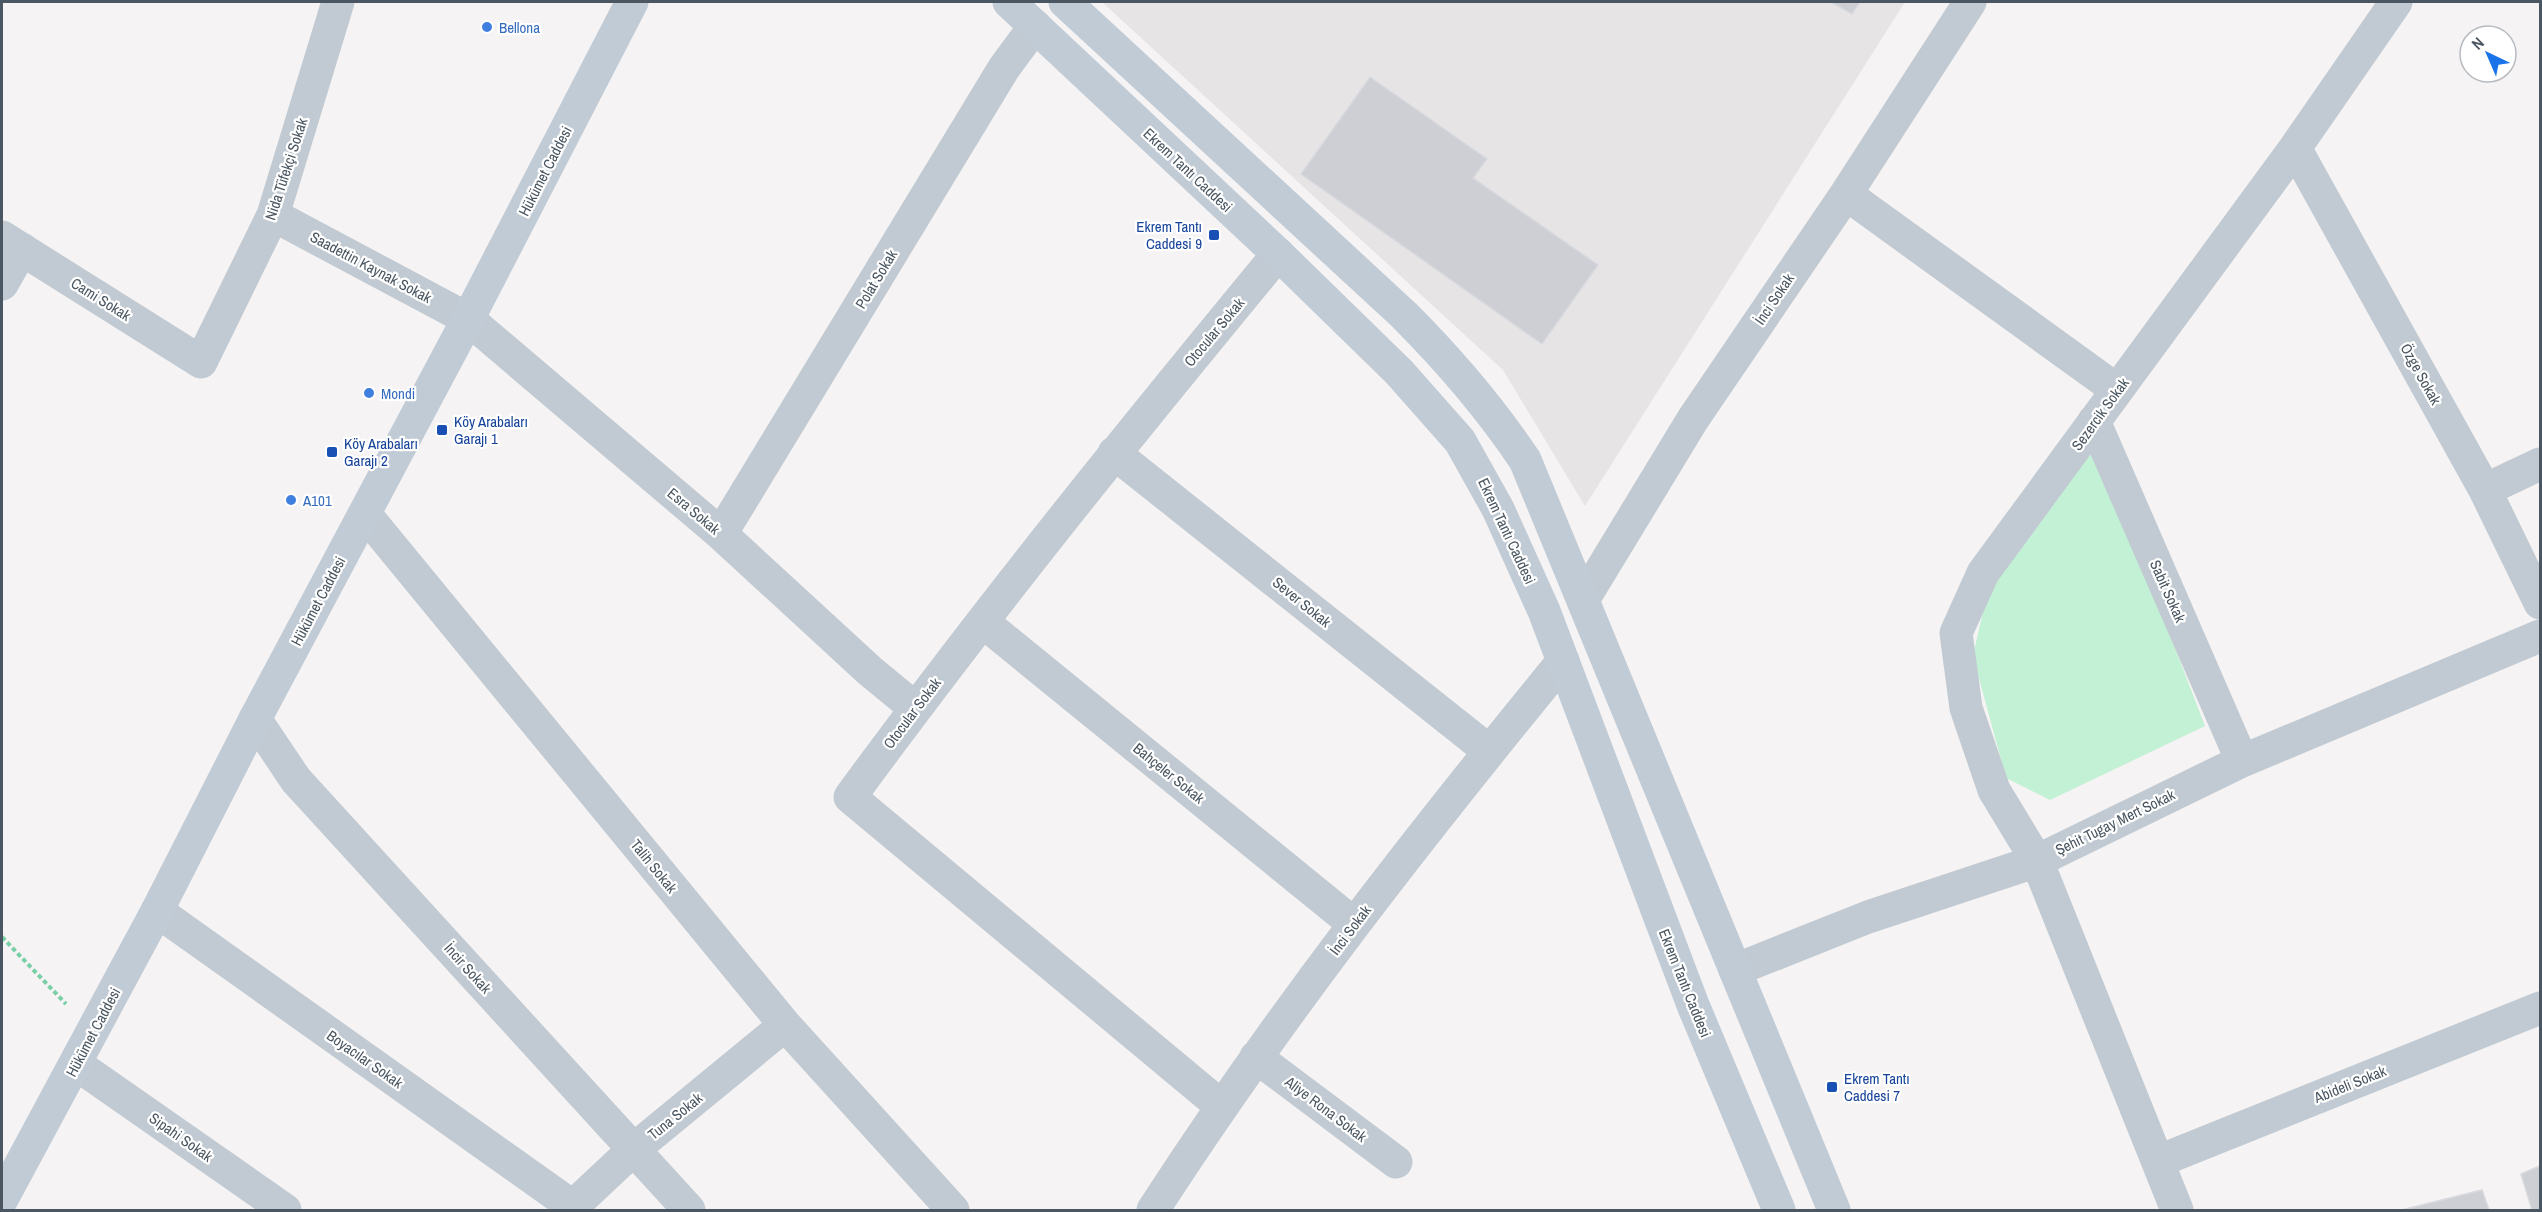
<svg xmlns="http://www.w3.org/2000/svg" width="2542" height="1212" viewBox="0 0 2542 1212" font-family="'Archivo Narrow',sans-serif">
<rect width="100%" height="100%" fill="#f5f3f3"/>
<path fill="#e6e4e5" d="M1102,2H1905L1585,506L1503,370Z"/>
<path fill="#c3f1d5" d="M2097,446L2205,726L2050,800L2006,778L1973,656L1990,580Z"/>
<path fill="#cdcfd5" stroke="#d7d9de" stroke-width="1.5" d="M1831,2H1860L1852,14Z
M1370,77L1487,159L1473,178L1598,265L1542,344L1301,174Z
M2540,1166V1210H2532L2521,1174Z
M2482,1190L2489,1210H2402Z"/>
<g fill="none" stroke-linecap="round" stroke-linejoin="round">
<path stroke="#7ad0a6" stroke-width="4" stroke-dasharray="4.5 3" stroke-linecap="butt" d="M2,937L66,1004"/>
<path stroke="#c1cad2" stroke-width="33" d="M2295,148L2485,490L2540,603
M1846,194L2117,390
M273,215L468,319L721,534L870,671L915,708
M2,237L201,362L273,215L338,2
M2,284L22,249
M2094,421L2242,761
M1114,453L1489,751
M2485,490L2540,464
M365,514L785,1025L953,1210
M721,534L1004,68L1035,26
M1583,600L1693,419L1846,194L1970,2
M983,622L1354,924
M255,719L296,780L689,1210
M157,911L572,1206
M1735,970L1868,917L2037,861L1994,790L1966,708L1956,633L1983,573L2295,148L2396,2
M1256,1057L1396,1162
M76,1064L285,1210
M1221,1106L850,797C986,611 1131,432 1278,254
M2159,1161L2540,1008
M569,1210L633,1150L785,1025
M1153,1210C1277,1018 1418,838 1563,661
M2177,1210L2037,861L2242,761L2540,636"/>
<path stroke="#c1cbd6" stroke-width="33" d="M1009,2L1278,254L1399,372L1460,441L1498,509L1544,611L1693,1005L1779,1210
M1065,2L1404,315C1450,361 1488,405 1525,460L1834,1210
M2,1199L157,911L255,719L468,319L632,2"/>
</g>
<g fill="#3f7fe0" stroke="#fff" stroke-width="2">
<circle cx="487" cy="27" r="6"/>
<circle cx="369" cy="393" r="6"/>
<circle cx="291" cy="500" r="6"/>
</g>
<g fill="#1a4fb4" stroke="#fff" stroke-width="2">
<rect x="1208" y="229" width="12" height="12" rx="3"/>
<rect x="436" y="424" width="12" height="12" rx="3"/>
<rect x="326" y="446" width="12" height="12" rx="3"/>
<rect x="1826" y="1081" width="12" height="12" rx="3"/>
</g>
<g text-anchor="middle" dominant-baseline="central" stroke-width="4.5" stroke-linejoin="round" paint-order="stroke">
<g font-size="15" fill="#366cbe" stroke="#fff" text-anchor="start">
<text x="499" y="27">Bellona</text>
<text x="381" y="393">Mondi</text>
<text x="303" y="500">A101</text>
</g>
<g font-size="15" fill="#4a5661" stroke="#fff">
<text transform="translate(286 169) rotate(-72)">Nida Tüfekçi Sokak</text>
<text transform="translate(1188 170) rotate(43)">Ekrem Tantı Caddesi</text>
<text transform="translate(545 171) rotate(-63)">Hükümet Caddesi</text>
<text transform="translate(371 267) rotate(28)">Saadettin Kaynak Sokak</text>
<text transform="translate(876 279) rotate(-59)">Polat Sokak</text>
<text transform="translate(101 299) rotate(32)">Cami Sokak</text>
<text transform="translate(1774 299) rotate(-56)">İnci Sokak</text>
<text transform="translate(1214 332) rotate(-50)">Otocular Sokak</text>
<text transform="translate(2421 374) rotate(61)">Özge Sokak</text>
<text transform="translate(2100 414) rotate(-54)">Sezercik Sokak</text>
<text transform="translate(694 511) rotate(40)">Esra Sokak</text>
<text transform="translate(1507 531) rotate(65)">Ekrem Tantı Caddesi</text>
<text transform="translate(2168 591) rotate(66)">Sabit Sokak</text>
<text transform="translate(318 601) rotate(-62)">Hükümet Caddesi</text>
<text transform="translate(1302 602) rotate(39)">Sever Sokak</text>
<text transform="translate(912 713) rotate(-53)">Otocular Sokak</text>
<text transform="translate(1169 773) rotate(39)">Bahçeler Sokak</text>
<text transform="translate(2115 822) rotate(-26)">Şehit Tugay Mert Sokak</text>
<text transform="translate(654 866) rotate(51)">Talih Sokak</text>
<text transform="translate(1350 930) rotate(-53)">İnci Sokak</text>
<text transform="translate(468 968) rotate(48)">İncir Sokak</text>
<text transform="translate(1685 983) rotate(68)">Ekrem Tantı Caddesi</text>
<text transform="translate(93 1032) rotate(-62)">Hükümet Caddesi</text>
<text transform="translate(365 1059) rotate(35)">Boyacılar Sokak</text>
<text transform="translate(2350 1084) rotate(-22)">Abideli Sokak</text>
<text transform="translate(1326 1109) rotate(37)">Aliye Rona Sokak</text>
<text transform="translate(675 1116) rotate(-39)">Tuna Sokak</text>
<text transform="translate(181 1137) rotate(35)">Sipahi Sokak</text>
</g>
<g font-size="15" fill="#164399" stroke="#fff" text-anchor="start">
<text x="1202" y="226" text-anchor="end">Ekrem Tantı<tspan x="1202" dy="17">Caddesi 9</tspan></text>
<text x="454" y="421">Köy Arabaları<tspan x="454" dy="17">Garajı 1</tspan></text>
<text x="344" y="443">Köy Arabaları<tspan x="344" dy="17">Garajı 2</tspan></text>
<text x="1844" y="1078">Ekrem Tantı<tspan x="1844" dy="17">Caddesi 7</tspan></text>
</g>
</g>
<rect width="2542" height="1212" fill="none" stroke="#4a5661" stroke-width="6"/>
<g transform="translate(2488 54) rotate(316)"><circle r="28" fill="#ffffff" stroke="#b7bbc0" stroke-width="1.5"/>
<path d="M0-4.5L10 22L0 15L-10 22Z" fill="#1a73e8"/>
<text y="-9" font-size="16" font-weight="bold" text-anchor="middle" fill="#4a5661">N</text>
</g>
</svg>
